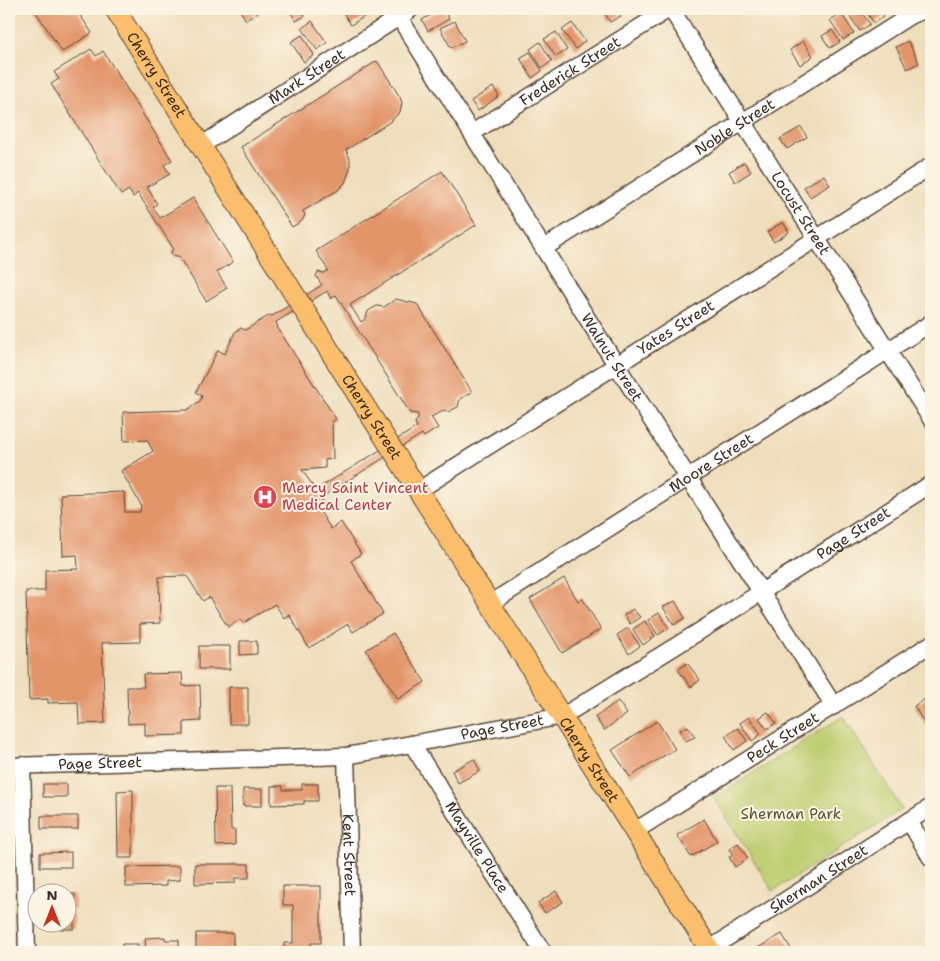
<svg xmlns="http://www.w3.org/2000/svg" width="940" height="961" viewBox="0 0 940 961" font-family="'Shantell Sans',sans-serif">
<rect width="100%" height="100%" fill="#fcf5e5"/>
<filter id="ink" filterUnits="userSpaceOnUse"><feTurbulence type="fractalNoise" baseFrequency=".02" numOctaves="2"/><feDisplacementMap in="SourceGraphic" scale="10" xChannelSelector="R" yChannelSelector="G"/><feConvolveMatrix kernelMatrix="1 2 1 2 8 2 1 2 1" color-interpolation-filters="sRGB"/></filter>
<filter id="wash" filterUnits="userSpaceOnUse"><feTurbulence type="fractalNoise" baseFrequency=".0096" numOctaves="4" result="noise"/><feDisplacementMap in="SourceGraphic" scale="20" xChannelSelector="R" yChannelSelector="G"/><feGaussianBlur stdDeviation="1.12" result="paint"/><feColorMatrix in="noise" values="0 0 0 0 0 0 0 0 0 0 0 0 0 0 0 0 0 1.4 0 .05"/><feComposite in="paint" operator="in"/></filter>
<g filter="url(#wash)">
<rect width="100%" height="100%" fill="#efdebc"/>
<path fill="#bdce70" stroke="#7c7c47" d="M843,716L902,809L773,891L714,798Z"/>
<g id="blocks">
<path fill="#e3956b" fill-rule="evenodd" d="M34,9H76L92,33L62,52Z
M239,9H264L246,20Z
M294,9H301L305,16L296,21L290,11Z
M353,9H372L373,11L351,25L344,14Z
M441,9H444L449,19L428,31L422,20Z
M602,9H616L621,16L610,22Z
M849,9H859L870,24L860,31L846,11Z
M864,9H878L884,16L874,23Z
M884,9H898L888,15Z
M841,13L854,33L843,40L830,20Z
M312,21L327,43L317,50L302,28Z
M455,21L465,41L451,48L440,28Z
M572,23L585,41L576,49L562,30Z
M832,30L840,42L830,48L822,36Z
M556,32L567,50L556,57L544,39Z
M302,35L314,55L304,62L291,42Z
M803,41L813,56L800,65L790,50Z
M908,41L919,63L907,69L896,47Z
M540,42L552,61L542,68L530,49Z
M91,49L96,56L103,51L172,160L164,165L170,174L147,187L157,204L153,207L160,218L193,198L233,262L217,272L227,288L206,301L179,257H174L171,253L173,248L138,193L133,197L129,190L121,195L51,84L59,79L54,72Z
M530,52L542,71L532,78L520,58Z
M377,61L400,97L402,103L400,112L391,121L346,150L350,159V169L345,183L338,190L303,211L305,215L302,221L292,227L241,147Z
M493,87L499,96L478,111L471,101Z
M801,127L807,137L787,149L780,139Z
M744,162L751,172L735,182L729,172Z
M442,171L476,225L350,305L361,322L366,318L368,311L377,306L384,307L396,299L417,304L472,392L460,399L458,407L448,412L443,411L431,417L438,428L424,437L422,434L320,498L325,506L319,510L331,529L341,522L361,554L351,561L383,614L353,632L348,624L309,648L289,614L284,618L275,604L243,623L241,619L228,627L209,597L203,601L187,576L159,577L160,623L140,624V642L102,643L105,723L79,724L78,702L48,703V699L29,700L26,591H45V570L78,569L77,555L63,556L61,494L124,492L125,512H140L141,505L121,471L153,451L147,440L124,441L123,412L187,410L200,401L202,396L196,392L218,350L225,354L235,332L241,328L245,330L270,315L272,316L322,285L316,276L318,272L324,273L328,270L316,251ZM327,291L331,299L336,295L410,413L418,414V419L415,422L417,427L316,490L302,470L325,468V460L333,459L332,422L336,419L277,327H278L276,322Z
M824,175L830,185L810,197L804,187Z
M783,222L789,232L774,242L767,232Z
M564,578L578,601L582,598L601,629L562,653L530,599Z
M675,601L685,618L674,625L663,607Z
M633,609L640,617L630,624L624,615Z
M659,613L669,628L658,635L648,620Z
M645,621L655,636L643,645L633,629Z
M628,628L640,646L629,654L617,635Z
M393,633L425,682L398,699L366,650Z
M240,641H257V654L240,655Z
M199,646H230V669H199Z
M687,663L700,680L691,687L678,670Z
M182,673L183,686L200,685L201,721L184,722V735L145,736V723L128,724L127,687H144L143,674Z
M229,687H248V724H229Z
M931,695V734L914,706Z
M618,701L627,714L604,730L595,717Z
M768,712L776,723L767,729L759,718Z
M749,717L761,734L752,741L740,723Z
M657,721L675,749L630,777L612,750Z
M688,726L695,737L686,741L680,730Z
M738,728L747,741L734,750L725,736Z
M474,759L480,771L458,783L452,771Z
M43,784H67V797H43Z
M302,784H318V801H304V804L271,805V786H283V790H302Z
M215,788H230L231,830H235V845L216,846Z
M243,789H262V806H243Z
M133,790V858H118L117,791Z
M41,816H78V829H41Z
M704,819L717,841L691,857L677,835Z
M738,843L748,858L735,867L729,857L733,855L729,849Z
M71,852V867H40V853Z
M195,864H249V878H235V883L195,884Z
M180,866V880L166,881V886L126,887V867Z
M283,886H321V943H311V952H284V943H293V905H283Z
M556,891L563,902L545,913L538,903Z
M68,894H75V910H68Z
M68,913H74V929H60V924H68Z
M196,933H233V952H196Z
M782,934L793,952H758L756,949Z
M165,937V940H179V952H146L145,938Z
M122,944H138V952H122Z"/>
</g>
</g>
<g filter="url(#ink)">
<use href="#blocks" fill-opacity="0" stroke="#564536" stroke-width="1"/>
<g fill="none" stroke-linecap="round" stroke-linejoin="round">
<g stroke="#564536" stroke-width="19">
<g id="minor">
<path id="s1" d="M394,9L617,366L834,706"/>
<path id="s2" d="M671,9L931,419"/>
<path id="s3" d="M472,133L669,9"/>
<path id="s4" d="M202,145L411,9"/>
<path id="s5" d="M544,248L911,15L927,9"/>
<path id="s6" d="M419,490L931,166"/>
<path id="s7" d="M491,603L931,323"/>
<path id="s8" d="M412,744L543,952"/>
<path id="s9" d="M346,756L352,952"/>
<path d="M22,765L27,952"/>
<path id="s10" d="M9,766L346,756L563,716L700,631L931,484"/>
<path d="M909,821L931,858"/>
<path id="s11" d="M635,831L931,644"/>
<path id="s12" d="M705,952L931,807"/>
</g>
</g>
<g stroke="#564536" stroke-width="22">
<g id="major">
<path id="s13" d="M115,9L345,375L711,952"/>
</g>
</g>
<use href="#minor" stroke="#fff" stroke-width="16"/>
<use href="#major" stroke="#fabe6d" stroke-width="20"/>
</g>
</g>
<defs>
<g id="hospital-disc" transform="scale(1.25)"><circle r="9.5" fill="#e0444e" stroke="#fcf5e5"/><path d="M-5-5h3v3.5h4V-5h3V5h-3V1.5h-4V5h-3Z" fill="#fff"/></g>
</defs>
<g fill-rule="evenodd">
<use href="#hospital-disc" x="265" y="497"/>
</g>
<g text-anchor="middle" dominant-baseline="central" stroke-width="4" stroke-linejoin="round" paint-order="stroke">
<g font-size="15" fill="#3b2a1e" stroke="#fcf5e5">
<text stroke="none"><textPath href="#s3" startOffset="116">Frederick Street</textPath></text>
<text stroke="none"><textPath href="#s13" startOffset="78">Cherry Street</textPath></text>
<text stroke="none"><textPath href="#s4" startOffset="125">Mark Street</textPath></text>
<text stroke="none"><textPath href="#s5" startOffset="226">Noble Street</textPath></text>
<text stroke="none"><textPath href="#s2" startOffset="242">Locust Street</textPath></text>
<text stroke="none"><textPath href="#s6" startOffset="304">Yates Street</textPath></text>
<text stroke="none"><textPath href="#s1" startOffset="411">Walnut Street</textPath></text>
<text stroke="none"><textPath href="#s13" startOffset="482">Cherry Street</textPath></text>
<text stroke="none"><textPath href="#s7" startOffset="261">Moore Street</textPath></text>
<text stroke="none"><textPath href="#s10" startOffset="901">Page Street</textPath></text>
<text stroke="none"><textPath href="#s10" startOffset="496">Page Street</textPath></text>
<text stroke="none"><textPath href="#s11" startOffset="175">Peck Street</textPath></text>
<text stroke="none"><textPath href="#s13" startOffset="888">Cherry Street</textPath></text>
<text stroke="none"><textPath href="#s10" startOffset="91">Page Street</textPath></text>
<text stroke="none"><textPath href="#s8" startOffset="122">Mayville Place</textPath></text>
<text stroke="none"><textPath href="#s9" startOffset="99">Kent Street</textPath></text>
<text stroke="none"><textPath href="#s12" startOffset="135">Sherman Street</textPath></text>
</g>
<g font-size="15" fill="#be3a42" stroke="#fcf5e5" text-anchor="start">
<text x="282" y="488">Mercy Saint Vincent<tspan x="282" dy="17">Medical Center</tspan></text>
</g>
<g font-size="15" fill="#5c5332" stroke="#fcf5e5">
<text x="791" y="814">Sherman Park</text>
</g>
</g>
<rect width="940" height="961" fill="none" stroke="#fcf5e5" stroke-width="30"/>
<g transform="translate(52 908)"><circle r="24" fill="#fcf5e5" stroke="#afa495"/>
<path d="M0-4L9 19L0 12L-9 19Z" fill="#c8321e"/>
<text y="-8" font-size="14" font-weight="bold" text-anchor="middle" fill="#3b2a1e">N</text>
</g>
</svg>
